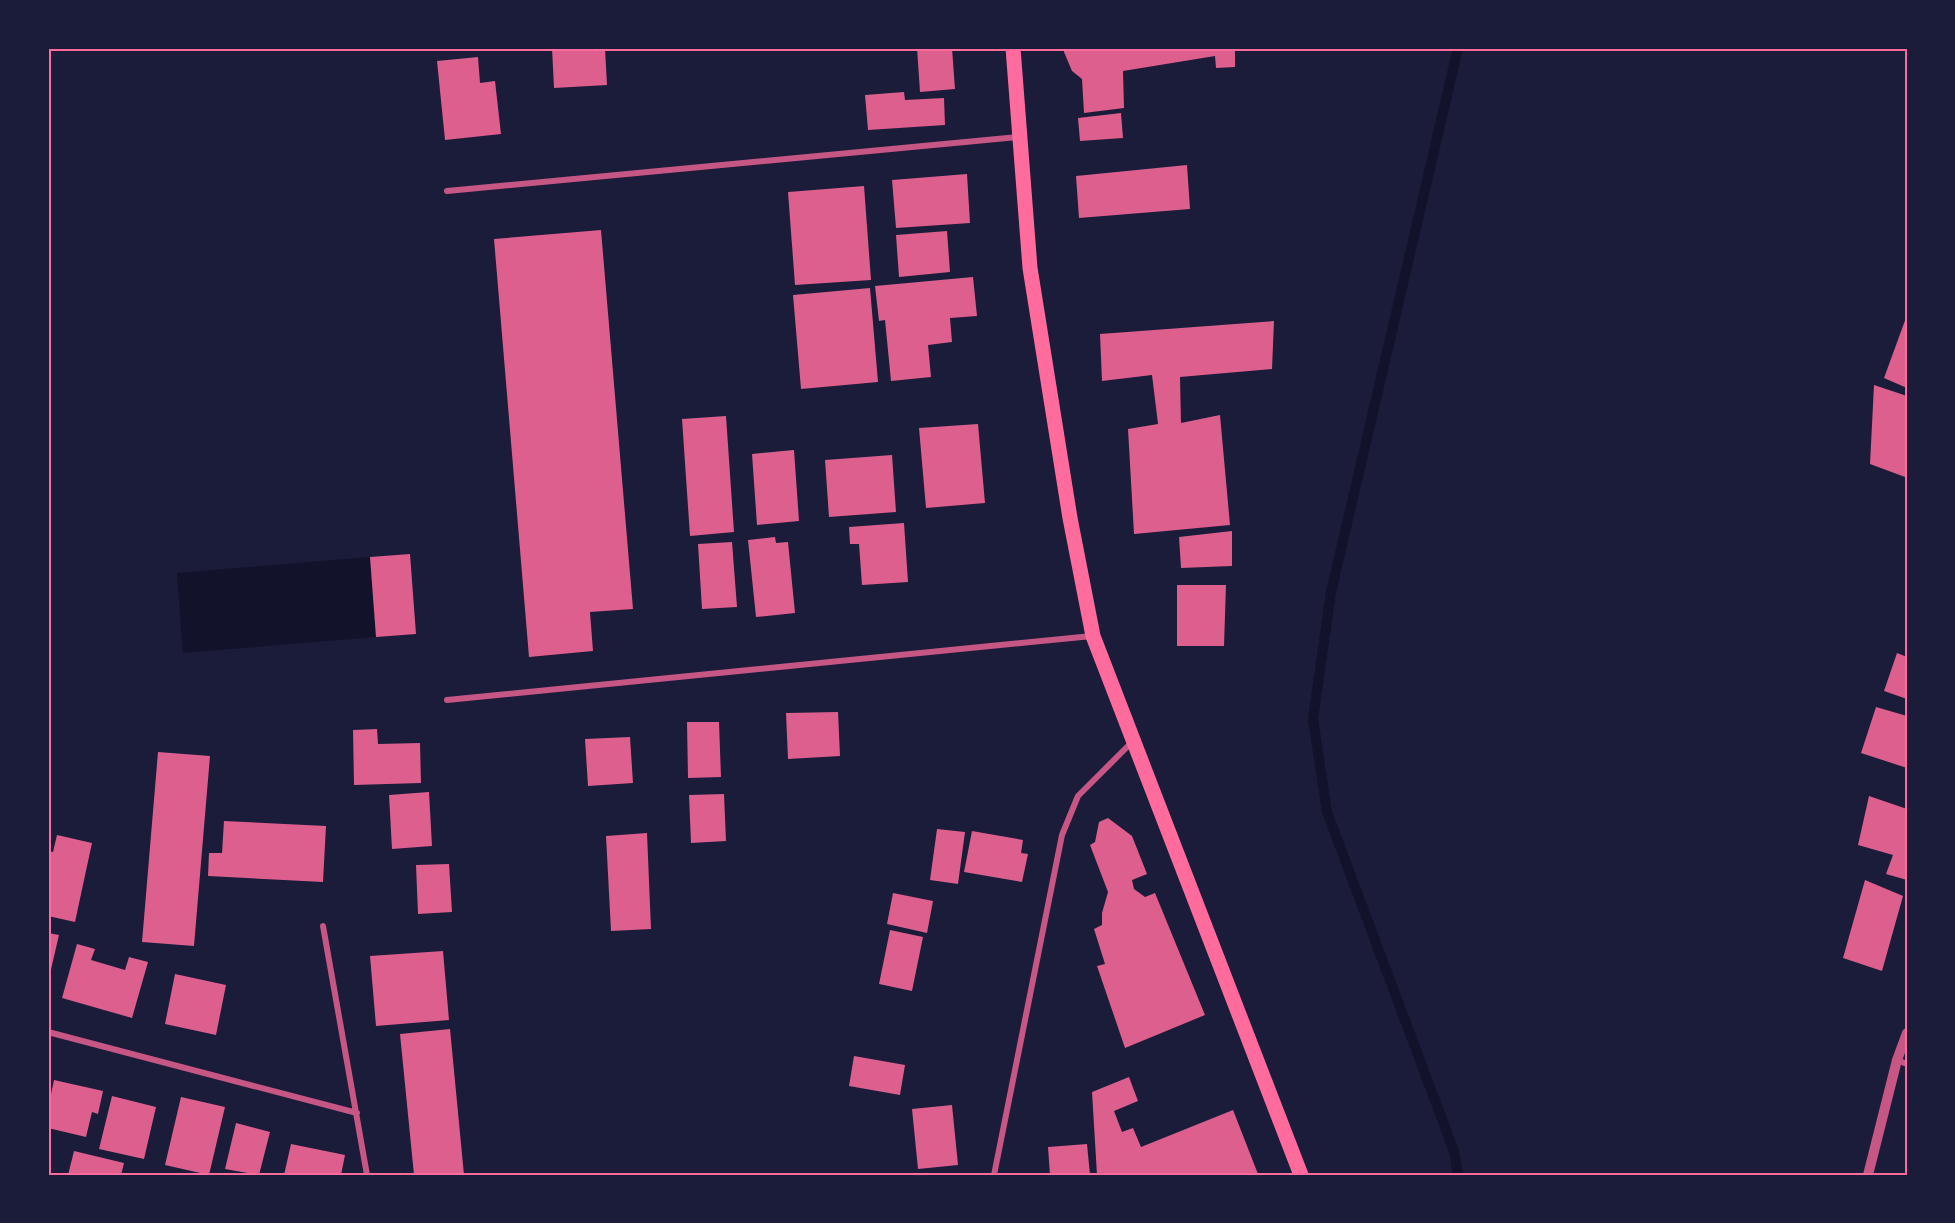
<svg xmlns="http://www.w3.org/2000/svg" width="1955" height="1223" viewBox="0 0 1955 1223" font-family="Poppins,sans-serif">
<rect width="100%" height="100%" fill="#1b1b3a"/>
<path fill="#12122b" d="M370,557L376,637L183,653L177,573Z"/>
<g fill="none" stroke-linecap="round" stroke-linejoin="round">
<path stroke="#12122b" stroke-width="10" d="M1458,48L1331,592L1313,719L1327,812L1454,1151L1458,1175"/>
</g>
<path fill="#dd5f8e" d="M552,48H605L607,85L554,88Z
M917,48H952L955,89L920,92Z
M1064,48H1245V50H1235V67L1216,68L1215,56L1123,71L1124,108L1084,113L1082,79L1072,71L1064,52Z
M478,57L480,83L495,81L501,134L445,140L437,61Z
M904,92L905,100L944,98L945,125L868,130L865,95Z
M1121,113L1123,138L1080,141L1078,118Z
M1187,165L1190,209L1079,218L1076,176Z
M967,174L970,223L896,228L892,180Z
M864,186L871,280L795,285L788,192Z
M601,230L633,609L590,612L593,651L529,657L494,239Z
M947,231L950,272L899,277L896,235Z
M973,277L977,316L950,318L952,342L928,345L931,377L891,381L885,320L879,321L875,286Z
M870,288L878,382L801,389L793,295Z
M1907,315V388L1884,378Z
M1274,321L1272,369L1180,377L1181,423L1220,415L1230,525L1134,534L1128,429L1158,424L1152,375L1102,381L1100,334Z
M1874,385L1907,396V470L1905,477L1870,464Z
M726,416L734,532L690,536L682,419Z
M978,424L985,503L926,508L919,428Z
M794,450L799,521L757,525L752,454Z
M892,455L896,512L829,517L825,460Z
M904,523L908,582L862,585L859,544H850L849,527Z
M1232,531V566L1181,568L1179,537Z
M775,537L776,543L788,542L795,613L756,617L748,540Z
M732,542L737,607L702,609L698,544Z
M410,554L416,634L376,637L370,557Z
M1177,585H1226L1224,646H1177Z
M1897,653L1907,657V699L1884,691Z
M1876,707L1907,716V768L1861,753Z
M838,712L840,756L788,759L786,713Z
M687,722H719L721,777L688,778Z
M377,729L378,744L420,743L421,783L354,785L353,730Z
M630,737L633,783L588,786L585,739Z
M158,752L210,756L194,946L142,942Z
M429,792L432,846L392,849L389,795Z
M724,794L726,841L691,843L689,795Z
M1869,796L1907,809V880L1886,874L1893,855L1858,845Z
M1108,818L1132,836L1147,874L1132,880L1134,889L1145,897L1155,893L1205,1015L1125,1048L1097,966L1105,964L1094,929L1102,925V913L1108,892L1090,845L1095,842L1099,822Z
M224,821L326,826L323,882L208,876L209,853H222Z
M937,829L965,832L958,884L930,880Z
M972,831L1023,840L1021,853L1028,854L1022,882L964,872Z
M647,833L651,929L611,931L606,836Z
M57,835L92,843L75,922L48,916V851L53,852Z
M449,864L452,912L418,914L416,865Z
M1865,880L1903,896L1882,971L1843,958Z
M893,893L933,901L927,933L887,924Z
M890,930L923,937L912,991L879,984Z
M48,933L59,935L49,978H48Z
M77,944L95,949L91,960L125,970L129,957L148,962L132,1018L62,998Z
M443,951L449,1020L376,1026L370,956Z
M175,974L226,985L216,1035L165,1024Z
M450,1029L464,1175H414L400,1034Z
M854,1056L905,1065L900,1095L849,1086Z
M1129,1077L1138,1101L1114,1111L1122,1132L1133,1128L1141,1147L1233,1110L1258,1174L1097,1175L1092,1092Z
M54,1080L103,1091L98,1114L92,1112L86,1137L48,1128V1109Z
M112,1096L156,1107L144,1159L99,1149Z
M181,1097L225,1107L209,1175L165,1165Z
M952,1105L958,1165L918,1169L912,1109Z
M236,1123L270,1132L259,1175L225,1169Z
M291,1144L345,1155L341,1175H284Z
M1087,1144L1090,1175H1050L1048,1147Z
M74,1151L124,1163L121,1175H68Z"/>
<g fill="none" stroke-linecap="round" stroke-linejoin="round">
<path stroke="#c65784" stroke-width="6" d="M447,191L1018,137
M447,700L1092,636
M323,926L367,1175
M48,1032L357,1113
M1897,1060L1907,1064
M994,1175L1062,835L1078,796L1132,742"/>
<path stroke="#c65784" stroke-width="10" d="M1868,1175L1897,1060L1907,1033"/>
<path stroke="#ff6b9d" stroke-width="15" d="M1013,48L1030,268L1070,518L1093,636L1301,1175"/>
</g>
<rect width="1955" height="1223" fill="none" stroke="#1b1b3a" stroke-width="99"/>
<rect x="50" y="50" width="1856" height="1124" fill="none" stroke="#ff6b9d" stroke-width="2"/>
</svg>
